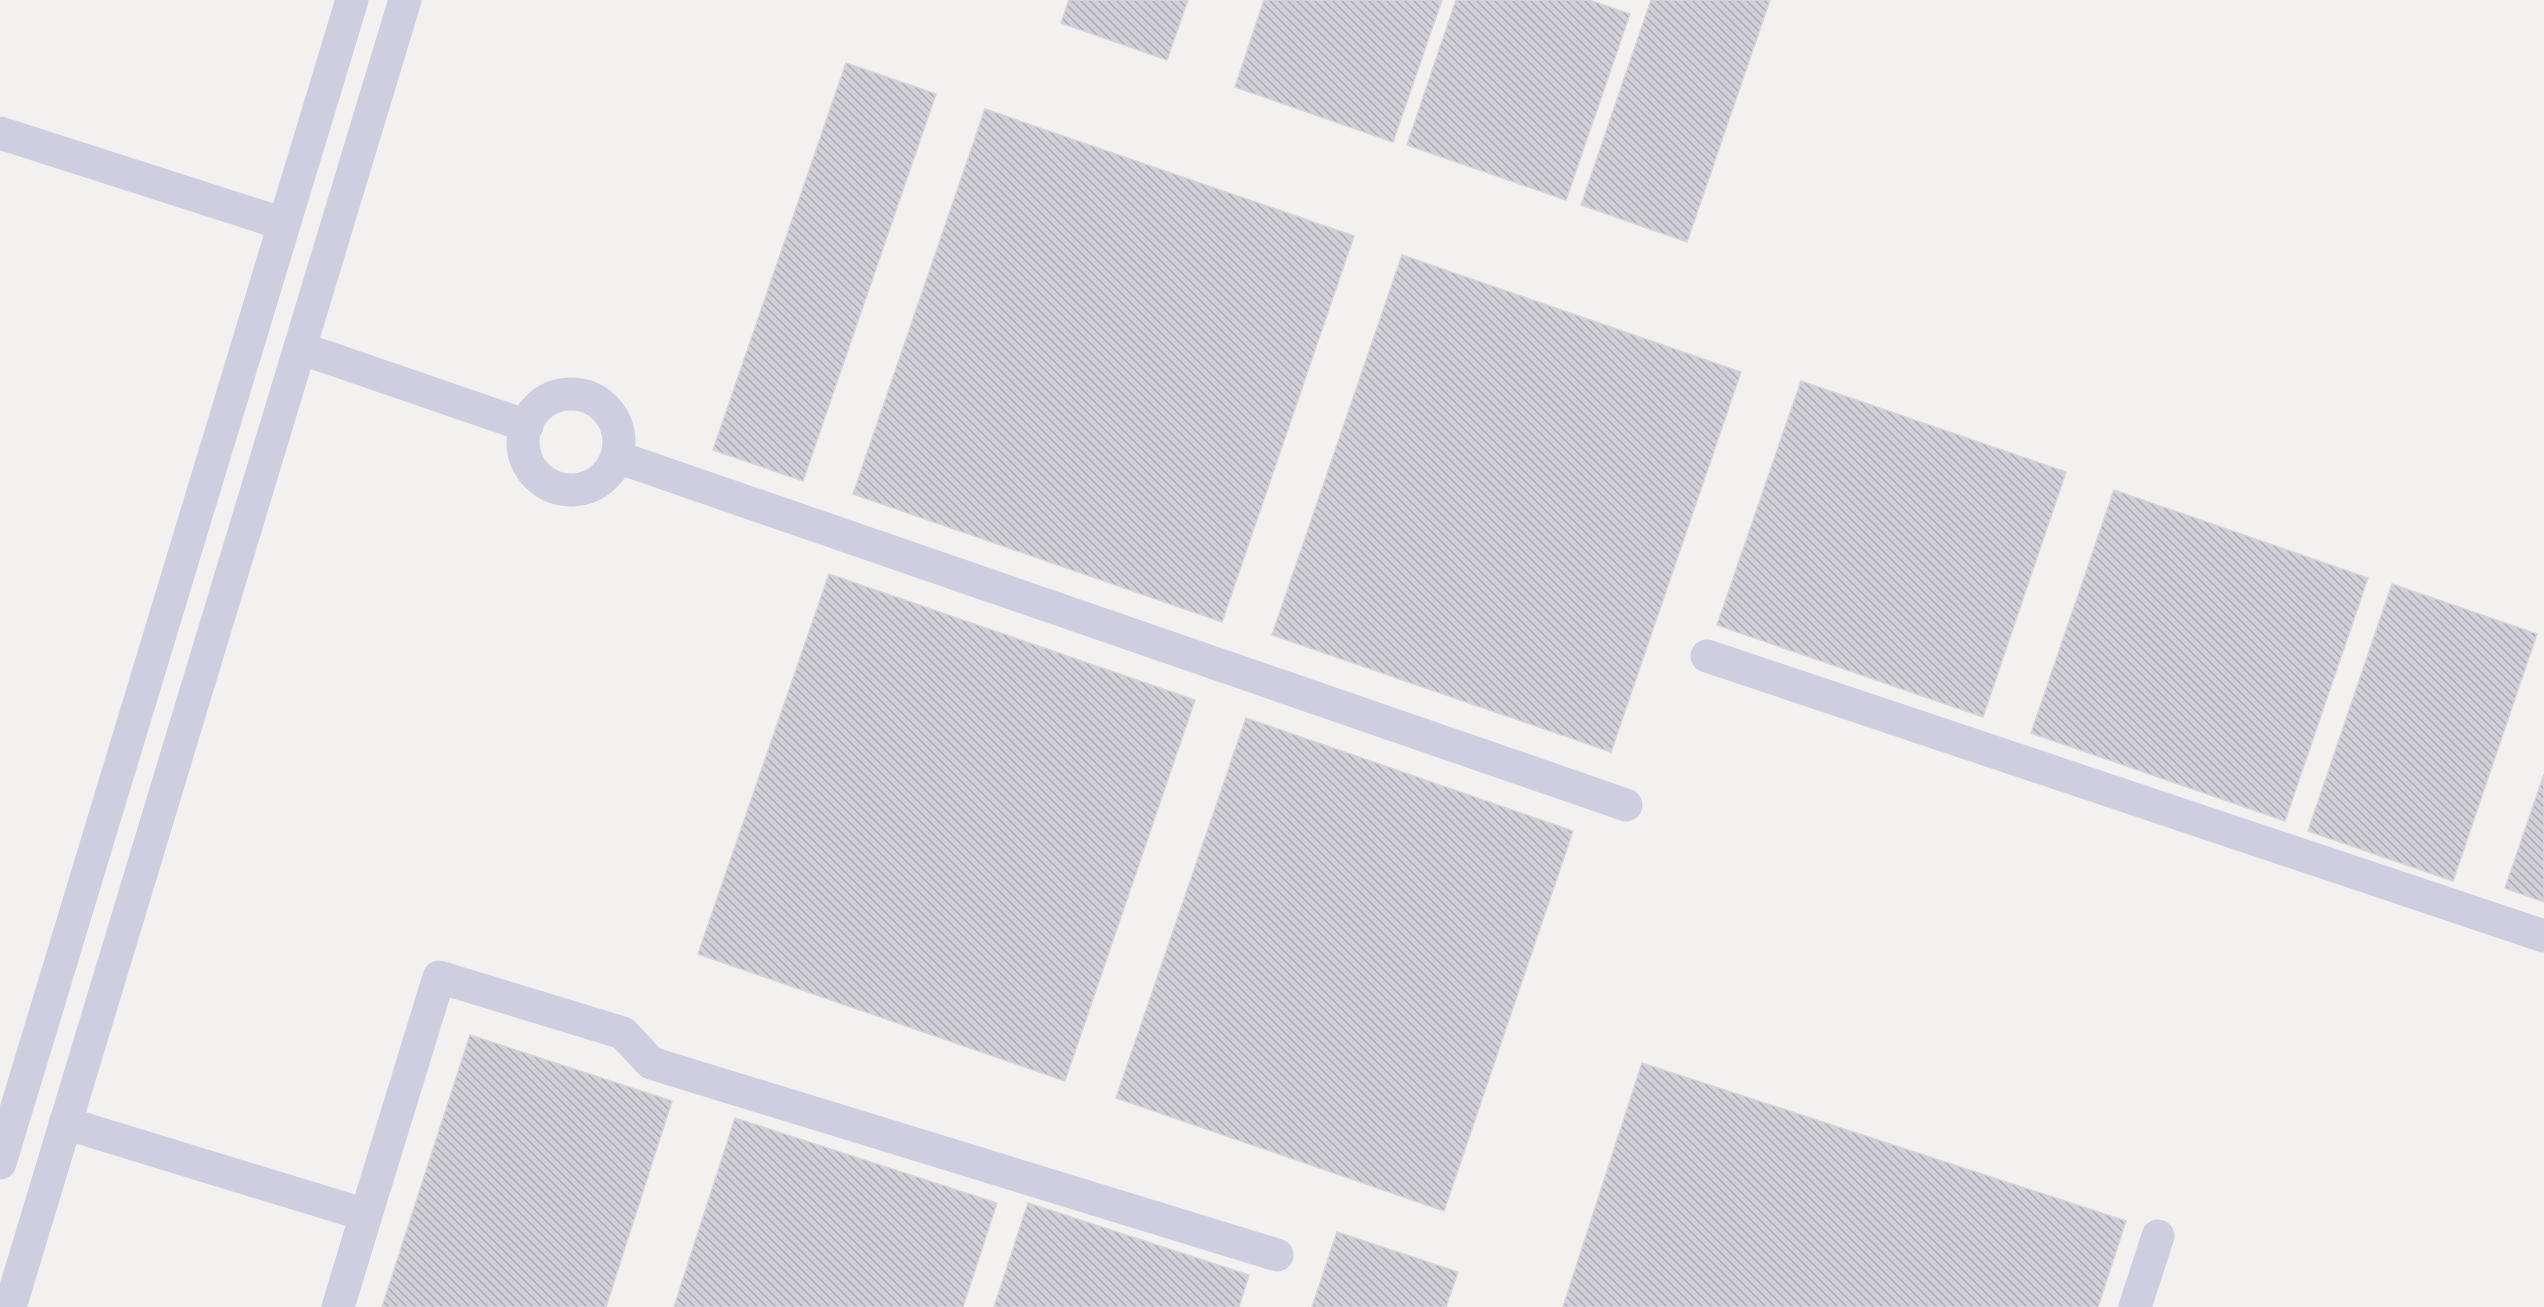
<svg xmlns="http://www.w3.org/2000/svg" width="2544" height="1307" viewBox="0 0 2544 1307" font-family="Roboto,sans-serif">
<defs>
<pattern id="building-back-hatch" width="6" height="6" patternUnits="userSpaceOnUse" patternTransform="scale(1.5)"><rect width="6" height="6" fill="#d1cfd7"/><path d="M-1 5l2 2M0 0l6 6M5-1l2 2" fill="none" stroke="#acaab2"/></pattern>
</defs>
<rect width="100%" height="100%" fill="#f2f1f0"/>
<path fill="url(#building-back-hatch)" stroke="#d6d4db" stroke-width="1.5" d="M1069,0H1188L1167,60L1061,23Z
M1264,0H1442L1393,142L1235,87Z
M1456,0H1589L1630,14L1566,200L1407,145Z
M1651,0H1770L1687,242L1581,205Z
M846,63L936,94L803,481L713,450Z
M985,109L1354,236L1222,622L853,494Z
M1402,255L1741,372L1611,752L1272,635Z
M1801,381L2066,472L1983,717L1717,625Z
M2114,490L2368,578L2285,821L2031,733Z
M829,574L1195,700L1065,1081L698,954Z
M2392,584L2537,634L2453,881L2308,831Z
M1246,718L1573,831L1444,1211L1116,1098Z
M2544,774V902L2505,888Z
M470,1035L672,1101L606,1307H382Z
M1642,1063L2126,1221L2098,1307H1563Z
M735,1118L997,1203L963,1307H674Z
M1028,1203L1249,1275L1239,1307H994Z
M1337,1232L1458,1272L1446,1307H1312Z"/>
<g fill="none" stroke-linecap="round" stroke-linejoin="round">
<path stroke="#cfcee0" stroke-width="33" d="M0,133L284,224
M300,348L527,426
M523 442a48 48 0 1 1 96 0a48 48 0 1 1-96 0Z
M617,457L1626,805
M1707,656L2544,936
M65,1123L366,1215L439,977L623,1033L651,1063L1277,1255
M0,1163L352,0
M10,1307L405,0
M338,1307L366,1215
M2135,1307L2158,1236"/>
</g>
</svg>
